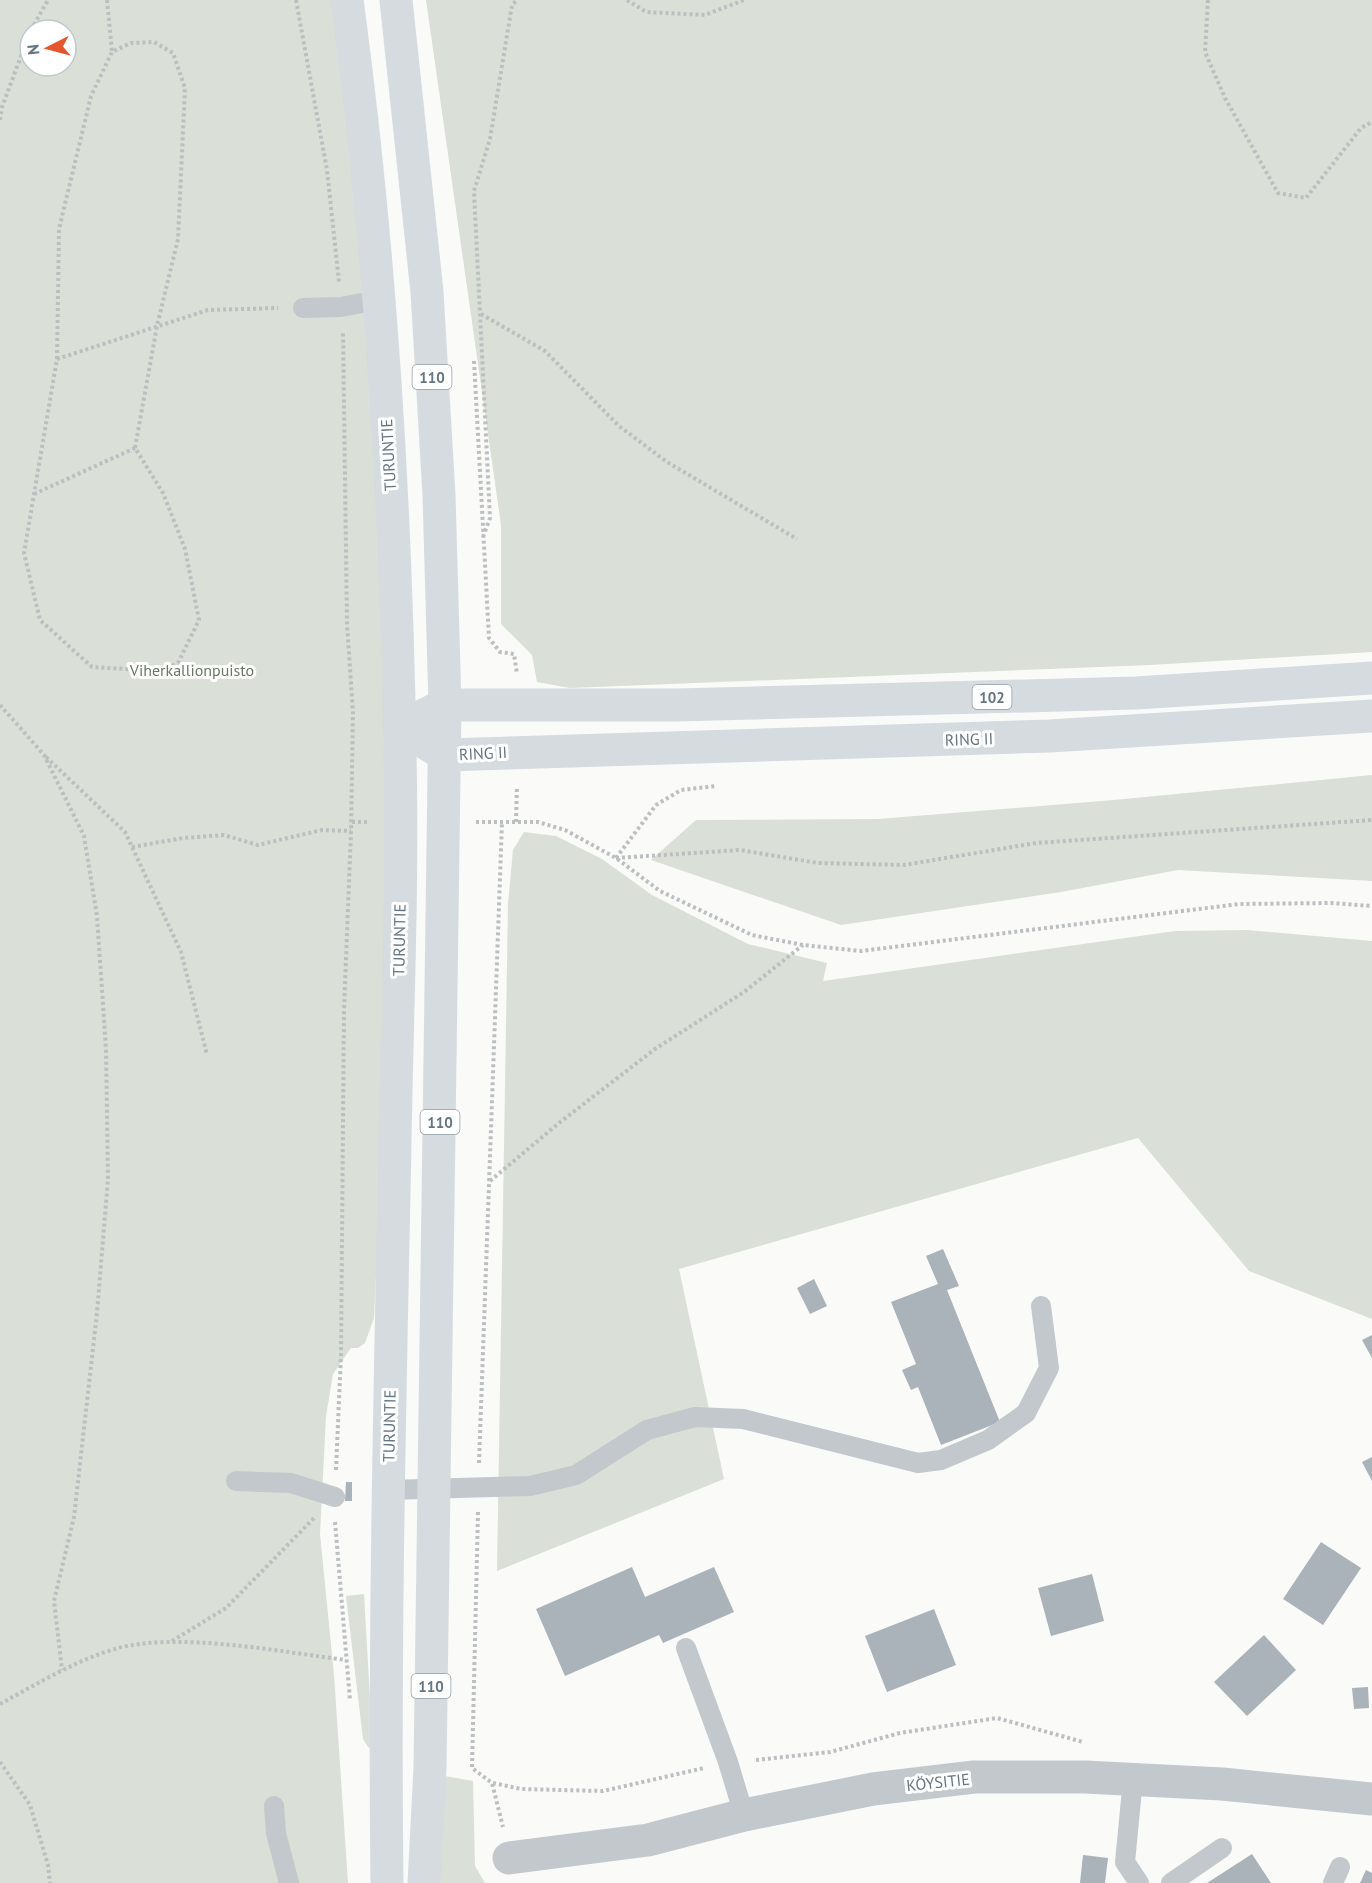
<svg xmlns="http://www.w3.org/2000/svg" width="1372" height="1883" viewBox="0 0 1372 1883" font-family="'PT Sans',sans-serif">
<rect width="100%" height="100%" fill="#fafaf8"/>
<path fill="#dadfd7" fill-rule="evenodd" d="M0,0H338L361,222L385,661L383,721L386,809L380,1186L374,1318L365,1343L358,1348H351L333,1374L326,1416L320,1534L334,1675L348,1883H0ZM30,30H66V66H30Z
M426,0H1372V652L1150,665L570,688L537,682L532,655L501,624V525Z
M1372,775V881L1178,870L1061,892L841,925L651,860L696,820L878,819L1114,800Z
M524,832L556,836L602,859L652,895L748,944L827,963L823,981L1175,931L1247,930L1372,941V1319L1249,1271L1138,1138L679,1269L724,1479L497,1571L508,904L513,850Z
M364,1594L373,1750L368,1747L363,1739L346,1596Z
M439,1775L473,1781L475,1866L485,1883H433Z"/>
<path fill="#aab3b9" d="M943,1249L959,1286L947,1290L1000,1422L941,1445L918,1387L911,1390L902,1370L916,1364L891,1302L938,1284L926,1256Z
M814,1279L827,1306L810,1314L797,1288Z
M1372,1335V1358L1362,1340Z
M1372,1457V1481L1362,1462Z
M346,1482H352V1501H345Z
M1321,1542L1361,1568L1323,1625L1283,1599Z
M632,1567L645,1597L714,1567L734,1612L663,1643L659,1635L565,1676L536,1609Z
M1092,1574L1104,1621L1051,1636L1038,1588Z
M934,1609L956,1665L887,1692L865,1636Z
M1264,1635L1296,1670L1247,1716L1214,1682Z
M1368,1687L1369,1708L1354,1709L1352,1688Z
M1252,1854L1271,1883H1207Z
M1083,1855L1108,1858L1105,1883H1080Z
M1366,1870L1372,1873V1883H1360Z"/>
<g fill="none" stroke-linecap="round" stroke-linejoin="round">
<path stroke="#bbbfc2" stroke-width="4" stroke-dasharray="3 3" stroke-linecap="butt" d="M107,0L112,52
M296,0L327,170L339,282
M627,0L646,12L705,15L744,0
M1208,0L1205,52L1225,98L1278,193L1306,198L1361,128L1372,122
M31,30L48,0
M0,120L2,107L30,32
M481,314L545,351L619,426L667,462L797,539
M57,359L59,229L91,96L112,52L131,43L154,42L173,53L185,88L178,239L157,326L135,448L163,493L185,549L199,620L178,663L160,671L92,667L40,620L24,553L57,359L208,310L278,308
M474,361L489,638L500,652L514,654L517,674
M34,494L135,448
M483,537L490,518L474,191L490,139L512,5L517,0
M0,705L44,755L84,836L97,916L106,1049L108,1179L97,1313L74,1517L54,1601L62,1670
M46,757L125,832L181,952L207,1055
M352,822H367
M476,822H538L565,830L616,858L660,891L752,935L803,945L861,951L1239,904L1331,903L1372,906
M516,822L517,786
M132,847L183,838L224,835L258,845L322,830L351,831
M616,858L740,850L818,863L904,865L1036,843L1372,820
M616,858L656,805L681,790L716,786
M490,1181L559,1123L655,1049L744,992L803,945
M479,1463L502,822
M336,1470L341,1355L344,1011L351,831L353,713L347,624L343,332
M478,1512L472,1768L492,1783L503,1827
M335,1522L350,1700
M172,1641L226,1608L315,1517
M0,1704C37,1684 74,1661 115,1649C176,1631 282,1652 346,1660
M756,1760L830,1752L900,1733L997,1718L1083,1742
M0,1762L30,1805L48,1865L50,1883
M493,1783L521,1789L603,1791L704,1768"/>
<path stroke="#c3c8cc" stroke-width="20" d="M303,308L341,307L378,300
M236,1481L291,1483L335,1497
M388,1490L530,1486L576,1475L647,1430L695,1417L743,1419L918,1463L941,1460L988,1440L1026,1413L1049,1368L1041,1306
M686,1648L728,1762L744,1815
M1133,1779L1125,1862L1139,1883
M274,1806L276,1833L289,1883
M1171,1883L1222,1848
M1333,1883L1340,1867"/>
<path stroke="#c3c8cc" stroke-width="33" d="M509,1858L648,1840L744,1815L873,1789L974,1777H1085L1222,1784L1372,1799"/>
<path stroke="#d6dbdf" stroke-width="33" d="M347,0C381,250 396,504 400,756C403,885 397,1015 395,1144C390,1390 384,1637 387,1883
M396,0L427,292L439,495L445,705L430,1768L424,1883"/>
<path stroke="#d6dbdf" stroke-width="33" d="M399,727L445,755L1050,736L1372,716
M399,727L445,705H677L1136,693L1372,678"/>
</g>
<g text-anchor="middle" dominant-baseline="central" stroke-width="6" stroke-linejoin="round" paint-order="stroke">
<g fill="#fff" stroke="#939fa8" stroke-width="1.5">
<rect x="412.5" y="365" width="39" height="24" rx="4.5"/>
<rect x="972.5" y="685" width="39" height="24" rx="4.5"/>
<rect x="420.5" y="1110" width="39" height="24" rx="4.5"/>
<rect x="411.5" y="1674" width="39" height="24" rx="4.5"/>
</g>
<g font-size="15" font-weight="bold" fill="#657683">
<text x="432" y="377">110</text>
<text x="992" y="697">102</text>
<text x="440" y="1122">110</text>
<text x="431" y="1686">110</text>
</g>
<g font-size="16" fill="#657683" stroke="#fff">
<text transform="translate(388 455) rotate(-93)">TURUNTIE</text>
<text transform="translate(969 739) rotate(-2)">RING II</text>
<text transform="translate(483 753) rotate(-3)">RING II</text>
<text transform="translate(399 940) rotate(-89)">TURUNTIE</text>
<text transform="translate(389 1426) rotate(-89)">TURUNTIE</text>
<text transform="translate(938 1782) rotate(-6)">KÖYSITIE</text>
</g>
<g font-size="16" fill="#687a64" stroke="#fff">
<text x="192" y="670">Viherkallionpuisto</text>
</g>
</g>
<g transform="translate(48 48) rotate(264)"><circle r="28" fill="#ffffff" stroke="#c1c8cd" stroke-width="1.5"/>
<path d="M0-4.5L10 22L0 15L-10 22Z" fill="#e4572e"/>
<text y="-9" font-size="16" font-weight="bold" text-anchor="middle" fill="#657683">N</text>
</g>
</svg>
